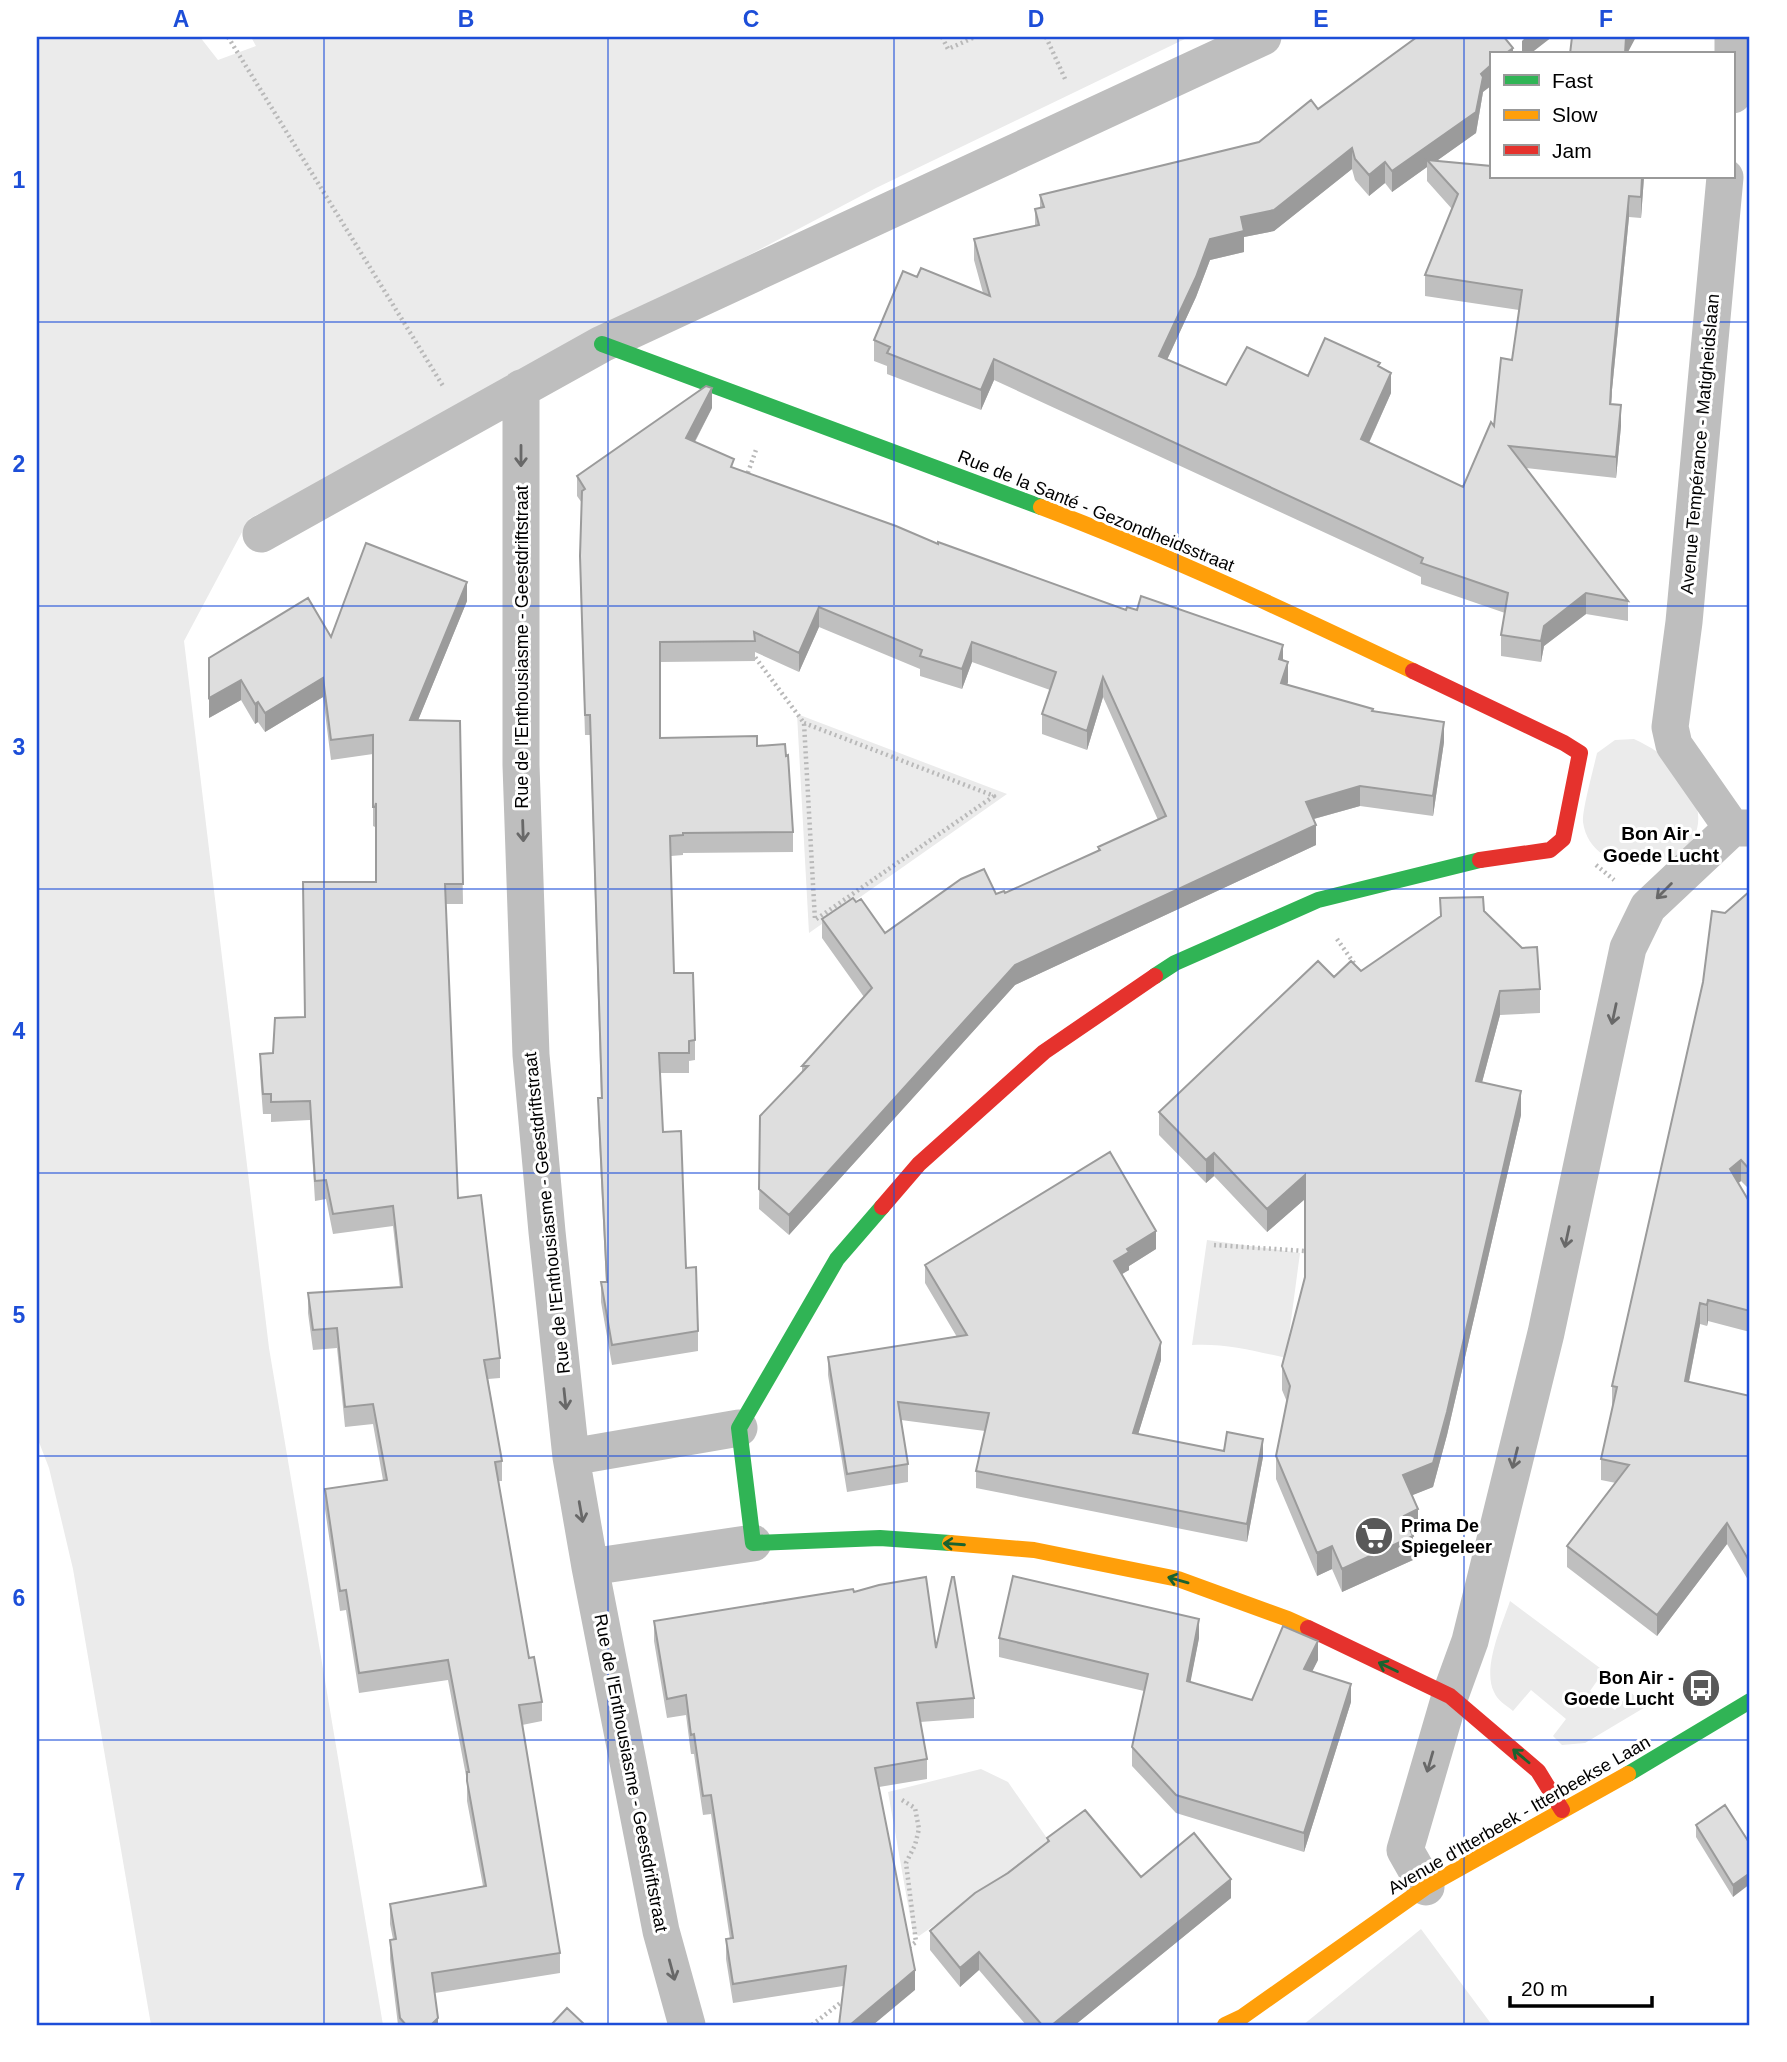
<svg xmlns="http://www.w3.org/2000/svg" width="1787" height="2062" viewBox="0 0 1787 2062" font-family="Arial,sans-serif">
<rect width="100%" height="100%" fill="#fff"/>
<path fill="#ebebeb" d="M37,37H200L218,60L256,46L251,37H1189L876,188L249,519L184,641L269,1348L383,2025H151L73,1569L49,1468L37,1437Z
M797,714L1007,794L809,933Z
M1634,739C1665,754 1669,760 1687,789C1690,795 1696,802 1697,808C1712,872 1592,888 1583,822C1582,810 1594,767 1597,753L1615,740Z
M1207,1240L1300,1253L1286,1358C1255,1351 1224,1343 1192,1345Z
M1510,1601L1604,1671L1590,1691L1615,1710L1630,1692L1647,1706L1585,1743L1562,1745L1553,1736L1566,1719L1531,1690L1513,1711C1506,1705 1498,1701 1494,1692C1482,1668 1502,1625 1510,1601Z
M981,1769L1008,1782L1051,1844L919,1936L913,1933L888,1792Z
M1421,1929L1492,2025H1303Z"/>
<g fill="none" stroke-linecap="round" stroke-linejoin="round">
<path stroke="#b9b9b9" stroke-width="4.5" stroke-dasharray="2 3.5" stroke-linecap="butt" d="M228,37L443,386
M942,37L948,49L975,37
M1046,37L1066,81
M746,478L757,447
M752,653L804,723L815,920L994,796L804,723
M1596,865L1614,880
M1337,939L1356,966
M1214,1245L1305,1251L1308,1246
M902,1800L915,1808L919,1829L915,1845L906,1863L916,1942L908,1948
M812,2025L844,2000"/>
<path stroke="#bebebe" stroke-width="37" d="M1733,37V95
M1725,177L1684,622L1670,727L1674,745L1732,828H1750
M521,388V765L531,1055L547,1232L571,1457L590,1567L661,1931L687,2025
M261,534L602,344L1263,37
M571,1457L739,1428
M590,1567L753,1543
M1426,1887L1405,1850L1450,1696L1470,1641L1546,1333L1628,948L1648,907L1732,828"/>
<path stroke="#30b455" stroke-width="16" d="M602,344L1041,507
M1155,976L1175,963L1318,900L1480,860
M882,1207L837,1259L739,1428L753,1543L880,1538L950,1543
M1628,1774L1750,1701"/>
<path stroke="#ff9f0a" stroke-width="16" d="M1041,507C1168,555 1291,613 1413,671
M950,1543L1034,1550L1178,1579L1288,1619L1308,1628
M1225,2025L1242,2017L1426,1887L1628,1774"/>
<path stroke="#e5322d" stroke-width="16" d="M1413,671L1564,743L1580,753L1563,839L1550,850L1480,860
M882,1207L919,1164L1044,1052L1155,976
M1308,1628L1450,1696L1538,1771L1562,1810"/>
</g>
<path fill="#bfbfbf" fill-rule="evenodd" d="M1513,54L1483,92L1476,133L1436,161L1491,177H1644L1641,218L1629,217L1612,390L1611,404L1621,426L1616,478L1526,468L1628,601V621L1586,614L1544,646L1541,662L1501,656V635L1505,613L1421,584V577L994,380L981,410L887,374V366L874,361V340L917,277L983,293L974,260V239L1035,226V209L1040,208V195L1259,142L1318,109ZM1427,167V181L1452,209L1425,275V296L1519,310L1512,360L1494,426L1463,487L1369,443L1391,393L1380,367L1226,385L1167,360L1196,297L1210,260L1244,252V237L1274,231L1352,169L1355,180L1369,196L1385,183L1392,192Z
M712,408L695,442L734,468L938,544L1126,610L1283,660L1288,682L1287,685L1373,711L1444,742L1433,816L1360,806L1314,819L1316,845L1015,985L789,1235L759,1209L760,1116L802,1072V1066L864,997L822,938V919L856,902L885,933L996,894L1005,893L1098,851V847L1158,820L1103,697L1087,750L1042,734V714L1050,690L972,662L962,689L920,676V669L819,627L799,672L755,652V661L660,662V738L757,746L793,832V852L683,853V855L671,856L674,973L695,1040V1060L689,1061V1073H660L663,1132L698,1331V1351L612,1365L601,1302V1282H606L598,1118V1098H601L590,735H585L580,575L582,503L577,496V476Z
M308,598L331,637L467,601L418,720L460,721L463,904H446L458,1198L500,1358V1378L488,1379L502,1461V1481H498L529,1658L542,1702V1721L522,1725L560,1953V1973L435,1993L438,2025H398L390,1959V1940L393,1939L390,1924V1904L483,1886L467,1801V1781L448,1680L359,1693L346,1610L340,1611L325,1509V1489L383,1480L373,1424L345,1427L337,1348L313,1350L308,1313V1293L400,1288L393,1226L333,1234L326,1199L315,1201L310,1120L271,1122V1114H263L260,1074V1054L273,1053L305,1017L376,882V823L375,827L373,826V754L331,760L323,697L265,732L258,722L255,724L241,700L209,718Z
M1750,891V1190L1741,1181L1738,1183L1750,1203V1332L1708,1321L1707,1326L1700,1324L1689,1382L1750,1396L1748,1580L1727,1544L1657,1636L1567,1567V1546L1616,1483L1601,1480V1459L1613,1407L1612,1406V1386Z
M1440,898L1484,911L1540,989V1013L1500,1015L1482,1082L1521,1115L1447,1435L1433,1487L1412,1495L1418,1532L1413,1535V1560L1342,1592L1332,1569L1317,1576L1276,1479V1456L1287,1402L1282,1390V1366L1305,1277V1199L1267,1232L1214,1176L1206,1183L1159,1135V1112L1334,977L1361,971L1440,916Z
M1156,1249L1129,1266V1270L1121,1274L1161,1360L1138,1434L1224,1451L1263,1457L1247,1542L976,1488V1471L985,1431L901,1420L908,1464V1482L847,1492L828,1375V1357L957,1337L925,1283V1265Z
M854,1592L936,1648L974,1698V1718L920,1722L927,1759V1779L879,1787L915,1990L843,1986L733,2003L726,1959V1939H730L711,1814L703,1815L694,1754H691L686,1715L667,1718L654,1641V1621Z
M999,1638H1199L1190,1682L1252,1700L1318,1660L1312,1671L1351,1702L1304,1852L1176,1813L1132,1766V1747L1144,1691L999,1657Z
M1696,1825L1750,1844L1733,1897L1696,1837Z
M1047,1838L1141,1877L1231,1898L1075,2025H1026L979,1970L960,1987L930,1950V1931L1047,1842Z"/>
<path fill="#9b9b9b" d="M1526,37H1552L1530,54H1522V41Z
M1626,37H1636L1627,54H1625Z
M1513,48V54H1505Z
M1491,65V86L1483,92L1476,133L1431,165L1427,160V167L1392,192V171L1481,74Z
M1352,148V169L1274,231L1244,237V252L1210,260L1196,297L1159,377V356L1210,239L1241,217Z
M1385,162V183L1369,196V175Z
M1642,177H1644L1641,218V197Z
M1629,196V217L1612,390L1610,424L1612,369Z
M994,359V380L981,410V390Z
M1391,373V393L1361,460V439Z
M712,388V408L686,458V438Z
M1621,405V426L1616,478V457Z
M467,582V601L410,740V720Z
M1586,593V614L1544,646L1541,662V641L1544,626Z
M819,607V627L799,672V653Z
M972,642V662L962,689V669Z
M1283,645V665L1279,659Z
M1288,662V682L1281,703V683Z
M1103,677V697L1087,750V731Z
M323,678V697L265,732V713Z
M241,680V700L209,718V698Z
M258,702V722L255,724V704Z
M1444,722V742L1433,816V796Z
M1360,786V806L1306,821V802Z
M376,803V823L375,827V807Z
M1316,825V845L1015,985L789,1235V1215L1015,965Z
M1500,991V1015L1476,1105V1081Z
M1521,1091V1115L1447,1435L1433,1487L1403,1499V1475Z
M1214,1153V1176L1206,1183V1160Z
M1741,1160V1181L1730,1190V1169Z
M1305,1175V1199L1267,1232V1209Z
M1156,1231V1249L1129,1266V1270L1114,1279V1261L1127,1249Z
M1708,1300V1321L1707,1326V1305Z
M1700,1303V1324L1685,1401V1381Z
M1161,1342V1360L1133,1451V1433Z
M1263,1439V1457L1247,1542V1524Z
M1418,1509V1532L1404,1539V1516Z
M1727,1523V1544L1657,1636V1615Z
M1413,1536V1560L1342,1592V1569Z
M1332,1546V1569L1317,1576V1553Z
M1750,1557V1578L1748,1580V1559Z
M1199,1619V1638L1187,1700V1681Z
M1318,1641V1660L1304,1688V1669Z
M1351,1684V1702L1304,1852V1833Z
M1750,1873V1884L1733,1897V1885Z
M1231,1879V1898L1075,2025H1052Z
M979,1952V1970L960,1987V1968Z
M915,1970V1990L873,2025H850Z
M438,2018V2025H431Z"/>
<path fill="#dedede" stroke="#9b9b9b" stroke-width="2" d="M1417,37H1504L1513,48L1505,54H1491V65L1481,74L1483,77L1476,112L1392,171L1385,162L1369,175L1355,159L1352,148L1274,210L1241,217L1244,231L1210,239L1196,277L1159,356L1226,385L1247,347L1308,376L1325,338L1380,363L1378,366L1391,373L1361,439L1463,487L1491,422L1494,426L1501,358L1512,360L1522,290L1425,275L1458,194L1427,160L1491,166V177H1642L1641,197L1629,196L1612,369L1610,404L1621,405L1616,457L1509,446L1628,601L1586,593L1544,626L1541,641L1501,635L1508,593L1421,563L1423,558L994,359L981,390L887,353L890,347L874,340L903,271L917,277L921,268L990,296L974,239L1039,225L1035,209L1044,207L1040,195L1259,142L1311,100L1318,109Z
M1572,37H1626L1625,54H1570Z
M706,386L712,388L686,438L734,459L731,467L896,526L938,544V542L1126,610L1127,607L1137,610L1141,596L1283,645L1279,659L1288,662L1281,683L1373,709L1372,711L1444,722L1433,796L1360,786L1306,802L1316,825L1015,965L789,1215L759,1189L760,1116L808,1066H802L872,988L822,919L853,898L856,902L861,899L885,933L961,879L984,869L996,894L1004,891L1005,893L1100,850L1098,847L1166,816L1103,677L1087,731L1042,714L1056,672L972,642L962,669L920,656L922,650L819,607L799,653L754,632L755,641L660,642V738L757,736V746L785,744L786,756L788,755L793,832L683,833V835L670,836L674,973H693L695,1040L689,1041V1053H659L663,1132L681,1131L686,1268L696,1267L698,1331L612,1345L601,1282H607L598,1098H602L590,715H585L580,556L582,491L585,489L577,476Z
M366,543L467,582L410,720L460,721L463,884H445L458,1198L481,1195L500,1358L484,1360L502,1461L495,1462L529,1658L534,1657L542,1702L519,1705L560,1953L432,1973L438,2018L431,2025H406L400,2018L390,1940L396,1939L390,1904L486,1886L467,1781V1772H469L448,1660L359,1673L346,1590L340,1591L325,1489L387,1480L373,1404L345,1407L337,1328L313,1330L308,1293L402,1287L393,1206L333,1214L326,1180L315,1181L310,1101L271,1102V1094H263L260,1054L273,1053L275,1018L305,1017L303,882H376V803L375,807H373V735L331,740L323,678L265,713L258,702L255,704L241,680L209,698V658L308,598L331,637Z
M1750,891V1170L1741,1160L1730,1169L1750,1203V1311L1708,1300L1707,1305L1700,1303L1685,1381L1750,1396V1557L1748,1559L1727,1523L1657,1615L1567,1546L1629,1465L1601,1459L1617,1387L1612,1386L1703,982L1712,911L1725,913Z
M1483,897L1484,911L1522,948L1537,947L1540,989L1500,991L1476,1081L1521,1091L1447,1412L1433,1463L1403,1475L1418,1509L1404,1516L1413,1536L1342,1569L1332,1546L1317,1553L1276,1456L1290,1386L1282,1366L1305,1277V1175L1267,1209L1214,1153L1206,1160L1159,1112L1318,961L1334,977L1351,961L1361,971L1441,916L1440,898Z
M1110,1152L1156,1231L1127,1249L1129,1252L1114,1261L1161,1342L1133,1433L1224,1451L1227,1432L1263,1439L1247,1524L976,1471L989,1413L898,1402L908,1464L847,1474L828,1357L967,1335L925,1265Z
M1013,1576L1199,1619L1187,1681L1252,1700L1283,1626L1318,1641L1304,1669L1351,1684L1304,1833L1176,1795L1132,1747L1148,1674L999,1638Z
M926,1577L936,1648L952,1577H954L974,1698L917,1703L927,1759L875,1768L915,1970L850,2025H839L846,1966L733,1984L726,1939L733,1938L711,1795L703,1796L694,1734L691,1735L686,1695L667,1699L654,1621L853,1589L854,1592L879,1585Z
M1725,1805L1750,1844V1873L1733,1885L1696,1825Z
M1085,1810L1141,1877L1194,1833L1231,1879L1052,2025H1042L979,1952L960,1968L930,1931L975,1893L1008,1873L1049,1841L1047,1838Z
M567,2008L585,2025H551Z"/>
<defs><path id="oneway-shaft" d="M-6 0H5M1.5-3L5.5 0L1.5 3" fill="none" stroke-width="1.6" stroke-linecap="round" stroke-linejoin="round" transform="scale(1.75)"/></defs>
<g stroke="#686868">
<use href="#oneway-shaft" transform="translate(521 456) rotate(90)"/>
<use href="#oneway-shaft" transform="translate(523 831) rotate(88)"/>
<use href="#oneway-shaft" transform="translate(1664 891) rotate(135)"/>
<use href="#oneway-shaft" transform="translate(1614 1014) rotate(102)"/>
<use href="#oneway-shaft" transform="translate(1567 1237) rotate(102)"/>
<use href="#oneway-shaft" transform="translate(565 1399) rotate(84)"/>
<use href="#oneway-shaft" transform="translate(1515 1458) rotate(104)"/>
<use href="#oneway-shaft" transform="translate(581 1512) rotate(80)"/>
<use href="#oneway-shaft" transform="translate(1430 1762) rotate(106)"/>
<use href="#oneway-shaft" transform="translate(672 1970) rotate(75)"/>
</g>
<g stroke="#1a632f">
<use href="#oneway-shaft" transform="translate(954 1544) rotate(-176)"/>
<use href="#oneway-shaft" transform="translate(1178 1580) rotate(-164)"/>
<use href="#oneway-shaft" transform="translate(1388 1667) rotate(-154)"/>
<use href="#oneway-shaft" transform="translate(1521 1756) rotate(-140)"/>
</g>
<path fill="none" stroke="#1d4ed8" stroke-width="2" stroke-opacity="0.55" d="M324,37V2025M608,37V2025M894,37V2025M1178,37V2025M1464,37V2025M37,322H1750M37,606H1750M37,889H1750M37,1173H1750M37,1456H1750M37,1740H1750"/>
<defs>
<g id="supermarket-disc" transform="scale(2.0125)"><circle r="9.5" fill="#595959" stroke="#fff"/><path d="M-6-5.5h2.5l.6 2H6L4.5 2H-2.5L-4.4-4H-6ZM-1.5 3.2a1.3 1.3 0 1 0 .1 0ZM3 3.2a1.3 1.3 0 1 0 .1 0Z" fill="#fff"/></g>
<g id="bus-disc" transform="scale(2.0125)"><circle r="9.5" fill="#595959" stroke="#fff"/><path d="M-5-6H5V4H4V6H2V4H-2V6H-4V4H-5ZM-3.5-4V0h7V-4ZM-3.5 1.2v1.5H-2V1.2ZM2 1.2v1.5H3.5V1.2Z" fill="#fff"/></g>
</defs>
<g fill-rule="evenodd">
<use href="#supermarket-disc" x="1374" y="1536"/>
<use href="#bus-disc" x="1701" y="1688"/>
</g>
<g text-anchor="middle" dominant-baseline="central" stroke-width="6" stroke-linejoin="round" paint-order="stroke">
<g font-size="18" fill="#000" stroke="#fff">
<text transform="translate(1700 444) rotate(-85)">Avenue Tempérance - Matigheidslaan</text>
<text transform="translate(1096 511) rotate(22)">Rue de la Santé - Gezondheidsstraat</text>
<text transform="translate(522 647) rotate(-90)">Rue de l'Enthousiasme - Geestdriftstraat</text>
<text transform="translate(547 1213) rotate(-96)">Rue de l'Enthousiasme - Geestdriftstraat</text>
<text transform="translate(631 1773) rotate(79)">Rue de l'Enthousiasme - Geestdriftstraat</text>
<text transform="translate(1519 1815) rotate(-30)">Avenue d'Itterbeek - Itterbeekse Laan</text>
</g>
<g font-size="18" font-weight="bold" fill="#000" stroke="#fff" text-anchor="start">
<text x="1401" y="1526">Prima De<tspan x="1401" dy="21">Spiegeleer</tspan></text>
<text x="1674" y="1678" text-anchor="end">Bon Air -<tspan x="1674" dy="21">Goede Lucht</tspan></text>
</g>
<g font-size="19" font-weight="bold" fill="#000" stroke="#fff">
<text x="1661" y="833">Bon Air -<tspan x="1661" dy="22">Goede Lucht</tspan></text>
</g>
</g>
<rect width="1787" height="2062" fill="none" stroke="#ffffff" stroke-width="77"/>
<rect x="1490" y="52" width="245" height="126" fill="#ffffff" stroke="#999999" stroke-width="2"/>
<rect x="1504" y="75" width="35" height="10" fill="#30b455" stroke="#999999" stroke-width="2"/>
<text x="1552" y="88" font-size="21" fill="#000000">Fast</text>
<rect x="1504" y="110" width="35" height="10" fill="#ff9f0a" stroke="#999999" stroke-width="2"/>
<text x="1552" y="122" font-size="21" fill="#000000">Slow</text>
<rect x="1504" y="145" width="35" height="10" fill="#e5322d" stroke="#999999" stroke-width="2"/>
<text x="1552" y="158" font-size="21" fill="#000000">Jam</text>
<path d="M1510 1996v10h142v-10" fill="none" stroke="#000000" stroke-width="3.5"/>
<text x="1521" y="1996" font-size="21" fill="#000000" stroke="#ffffff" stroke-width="5" paint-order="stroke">20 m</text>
<rect x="38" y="38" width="1710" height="1986" fill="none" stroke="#1d4ed8" stroke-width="2.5"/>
<g font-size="23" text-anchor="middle" font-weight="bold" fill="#1d4ed8">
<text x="181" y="27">A</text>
<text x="466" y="27">B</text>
<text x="751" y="27">C</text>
<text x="1036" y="27">D</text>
<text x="1321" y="27">E</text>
<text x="1606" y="27">F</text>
<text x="19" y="188">1</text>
<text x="19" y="472">2</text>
<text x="19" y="755">3</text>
<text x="19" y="1039">4</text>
<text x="19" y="1323">5</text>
<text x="19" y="1606">6</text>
<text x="19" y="1890">7</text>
</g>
</svg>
